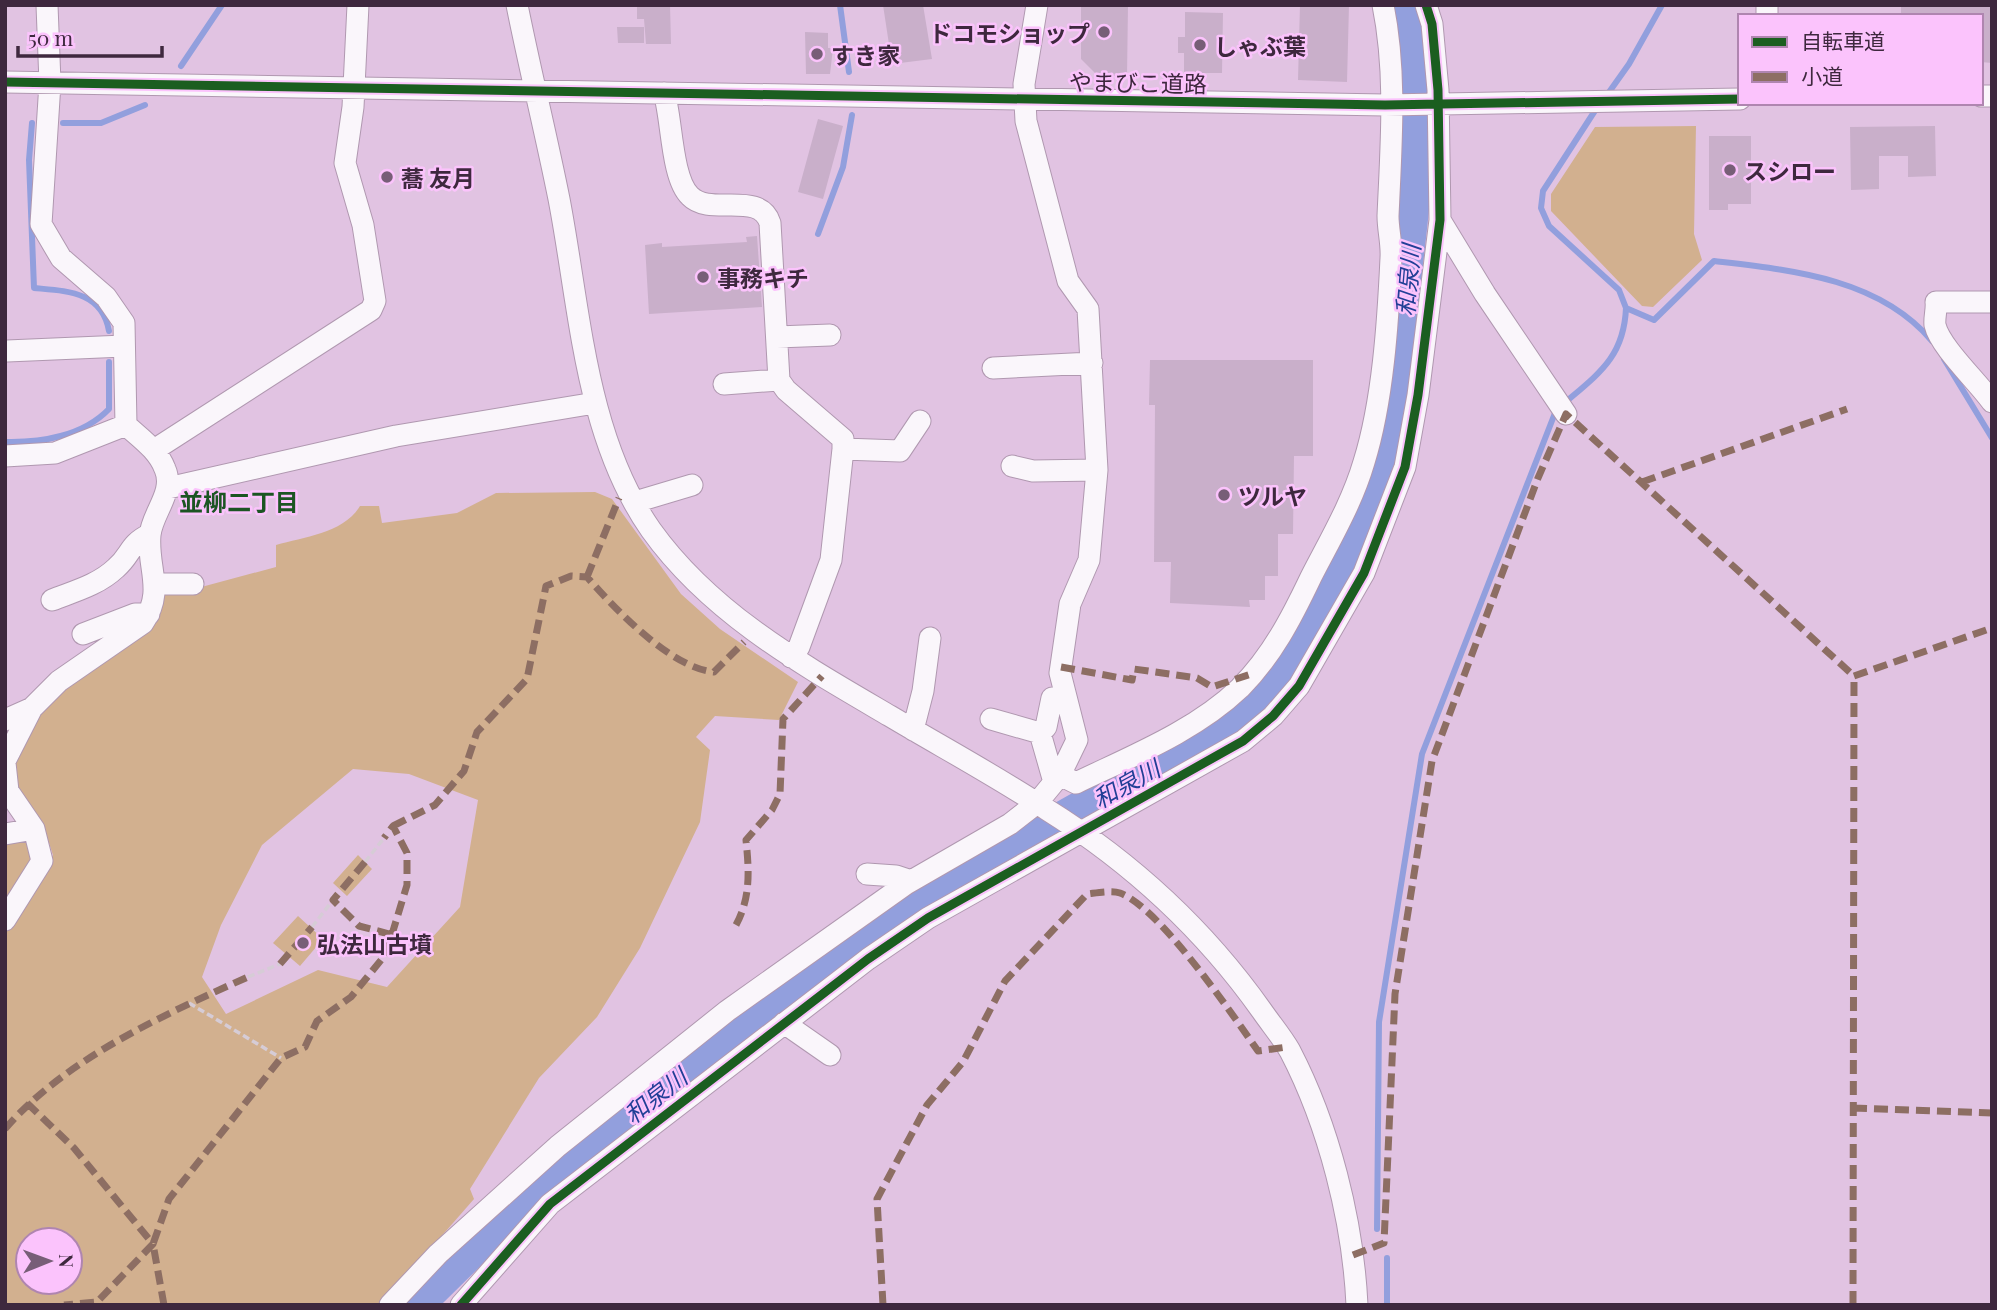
<svg xmlns="http://www.w3.org/2000/svg" width="1997" height="1310" viewBox="0 0 1997 1310" font-family="'Playfair Display','Noto Sans JP',serif">
<rect width="100%" height="100%" fill="#e1c3e2"/>
<path fill="#d2b08f" fill-rule="evenodd" d="M1696,126L1694,234L1702,260L1653,307L1642,306L1551,211V194L1595,127Z
M595,492L612,499L681,594L720,629L798,682L779,720L715,716L696,737L710,750L700,822L640,948L597,1017L539,1078L470,1189L474,1199L404,1279L386,1305H5V932L53,855L43,825L16,785L15,759L28,728L53,697L162,593L194,589L276,567V545C304,537 344,533 360,506H379L382,523L457,513L496,493ZM353,769L409,774L478,800L460,907L387,987L318,970L226,1014L202,977L221,925L262,845ZM28,1240H70V1282H28Z
M14,839L26,841L33,856L5,909V840Z
M358,855L372,869L347,896L333,883Z
M298,916L323,939L300,966L273,943Z"/>
<g fill="none" stroke-linecap="round" stroke-linejoin="round">
<path stroke="#929fdd" stroke-width="6" d="M840,5L849,72
M181,66L222,5
M1607,95L1629,64L1662,5
M1598,106L1543,191L1541,208L1549,226L1619,290L1626,308L1654,320L1714,261C1791,270 1879,278 1932,341
M32,123L29,160L34,288C66,291 102,291 109,331
M63,123H101L145,105
M818,234L843,167L852,115
M1944,359L1992,438
M1568,400C1601,372 1624,355 1626,308
M5,442C41,443 83,436 109,409V362
M1377,1229L1379,1022L1422,754L1555,413
M1387,1258V1305"/>
<path stroke="#929fdd" stroke-width="35" d="M416,1305L539,1184L665,1090L822,967L982,864L1222,729L1278,672L1301,640L1370,499L1385,459L1396,405L1404,278L1415,178L1413,76L1404,5"/>
</g>
<path fill="#c9afca" d="M637,5H670L671,44H646L644,19H637Z
M883,5H923L932,59L892,64Z
M1081,5H1128L1127,76H1098L1081,59Z
M1300,5H1349L1347,82L1298,80Z
M1901,5H1992V63L1981,62V16H1901Z
M1185,12L1223,13L1222,73H1184V53H1178V37H1185Z
M617,27H644V43H618Z
M805,32L828,33V48H833L830,74H806Z
M818,119L843,126L823,199L798,192Z
M1935,126L1936,176L1908,177V156H1879V189L1851,190L1850,127Z
M1709,136H1751V204H1728V210H1709Z
M757,236L762,307L649,314L645,245L662,243V247L747,242L746,237Z
M1150,360H1313V456H1294L1293,534H1278V576H1265V600H1249L1250,607L1170,603L1171,562H1154L1155,405H1149Z"/>
<g fill="none" stroke-linecap="round" stroke-linejoin="round">
<g stroke="#b098b0" stroke-width="23">
<path id="minor" d="M517,5C530,70 546,134 559,199C580,308 585,436 651,530C711,614 803,665 890,716C942,747 996,776 1046,809C1131,862 1204,929 1262,1011C1271,1024 1282,1037 1290,1051C1329,1126 1353,1221 1357,1305
M1767,5V16
M5,82L1385,105L1740,99
M664,93C672,117 671,178 690,196C710,217 760,190 770,223L779,380L724,384
M1981,96H1992
M1440,220L1485,294L1566,414
M1992,302H1936C1937,309 1934,318 1935,325C1940,347 1978,382 1992,402
M777,337L830,335
M7,351L124,346
M993,368L1092,363
M779,380L786,390L843,439V449L900,451L920,421
M154,450L371,310L375,301L363,225L345,163L353,107L358,5
M5,456L55,453L126,425
M1012,466L1033,471L1097,470
M168,488L396,436L595,403
M635,502L692,485
M156,584H193
M52,600C75,591 98,585 116,568C132,554 128,545 150,534
M83,634L135,614H149
M791,657L799,647L831,560L843,449
M991,719L1040,733L1054,782
M5,720L32,708
M913,730L923,691L930,638
M1040,733L1046,727L1052,698
M5,761L32,708L59,681L143,623C165,591 147,568 150,535C152,513 175,492 165,469C158,450 140,438 126,425L124,323L106,297L61,258L41,224L50,83L47,5
M5,763L8,791L34,829L42,861L5,920
M1060,775L1076,783C1132,756 1195,731 1240,688C1272,656 1292,617 1311,577C1330,540 1352,503 1364,462C1383,401 1388,322 1391,258C1392,244 1388,230 1388,216C1391,146 1397,74 1383,5
M5,834L34,829
M867,874L896,876L911,881
M784,1023L830,1055
M390,1305L438,1254L558,1146L727,1011L906,884L1010,824L1037,803L1060,775L1077,740L1060,673L1070,604L1089,560L1097,470L1088,309L1068,281L1026,121L1024,84L1037,5
M461,1305L550,1204L868,959L928,918L1243,741L1273,716L1299,686L1364,573L1405,467L1418,395L1440,220L1438,90L1432,24L1426,5"/>
</g>
<path stroke="#d6ccd6" stroke-width="3.5" stroke-dasharray="7 3.5" stroke-linecap="butt" d="M365,862L384,838
M312,927L333,900
M248,977L280,964
M189,1003L281,1058"/>
<use href="#minor" stroke="#faf6fb" stroke-width="21"/>
<path stroke="#8d6e63" stroke-width="7" stroke-dasharray="14 7" stroke-linecap="butt" d="M1642,482L1847,409
M587,577L619,498
M1061,667L1132,680L1134,669L1197,678L1212,687L1254,673
M1854,676L1992,628
M393,826L435,805L464,771L477,732L527,679L546,586L571,576L587,577C615,609 671,668 714,672L744,642
M365,862L333,900L359,926L393,935
M736,925C751,897 749,870 746,840L772,810L780,794L783,719L822,676
M280,964L312,927
M27,1103L74,1148L153,1244L97,1302L64,1305
M1853,1108L1992,1113
M5,1129C65,1059 165,1014 248,977
M1353,1255L1384,1243L1395,994L1432,761L1538,478L1566,414L1854,676
M164,1305L153,1244L169,1199L281,1058L305,1047L317,1021L351,997L386,954L407,885V853L393,826L384,838
M883,1305L877,1199L927,1105L963,1062L1005,981L1087,894C1096,893 1111,890 1120,893C1160,908 1232,1014 1258,1051L1287,1047
M1853,1305L1854,676"/>
<g stroke="#fbc3fc" stroke-width="13">
<path id="cycleway" d="M5,82L1385,105L1740,99
M461,1305L550,1204L868,959L928,918L1243,741L1273,716L1299,686L1364,573L1405,467L1418,395L1440,220L1438,90L1432,24L1426,5"/>
</g>
<use href="#cycleway" stroke="#1b5e20" stroke-width="9"/>
</g>
<g fill="#775e77" stroke="#fbc3fc" stroke-width="2.5">
<circle cx="1104" cy="32" r="7"/>
<circle cx="1200" cy="45" r="7"/>
<circle cx="817" cy="54" r="7"/>
<circle cx="1730" cy="170" r="7"/>
<circle cx="387" cy="177" r="7"/>
<circle cx="703" cy="277" r="7"/>
<circle cx="1224" cy="495" r="7"/>
<circle cx="303" cy="943" r="7"/>
</g>
<g text-anchor="middle" dominant-baseline="central" stroke-width="5" stroke-linejoin="round" paint-order="stroke">
<g font-size="23" font-weight="bold" fill="#3e283e" stroke="#fbc3fc" text-anchor="start">
<text x="1090" y="32" text-anchor="end">ドコモショップ</text>
<text x="1214" y="45">しゃぶ葉</text>
<text x="831" y="54">すき家</text>
<text x="1744" y="170">スシロー</text>
<text x="401" y="177">蕎 友月</text>
<text x="717" y="277">事務キチ</text>
<text x="1238" y="495">ツルヤ</text>
<text x="317" y="943">弘法山古墳</text>
</g>
<g font-size="23" fill="#3e283e" stroke="#fbc3fc">
<text transform="translate(1138 82) rotate(1)">やまびこ道路</text>
</g>
<g font-size="24" font-style="italic" fill="#213f96" stroke="#fbc3fc">
<text transform="translate(1407 280) rotate(-85)">和泉川</text>
<text transform="translate(1126 783) rotate(-29)">和泉川</text>
<text transform="translate(655 1095) rotate(-38)">和泉川</text>
</g>
<g font-size="24" font-weight="bold" fill="#1c5523" stroke="#fbc3fc">
<text x="239" y="501">並柳二丁目</text>
</g>
</g>
<rect width="1997" height="1310" fill="none" stroke="#3e283e" stroke-width="14"/>
<rect x="1738" y="14" width="245" height="91" fill="#fbc3fc" stroke="#af85b0" stroke-width="2"/>
<rect x="1752" y="37" width="35" height="10" fill="#1b5e20" stroke="#af85b0" stroke-width="2"/>
<text x="1801" y="49" font-size="21" fill="#3e283e">自転車道</text>
<rect x="1752" y="72" width="35" height="10" fill="#8d6e63" stroke="#af85b0" stroke-width="2"/>
<text x="1801" y="84" font-size="21" fill="#3e283e">小道</text>
<g transform="translate(49 1261) rotate(89)"><circle r="33" fill="#fbc3fc" stroke="#af85b0" stroke-width="2"/>
<path d="M0-5L12 26L0 18L-12 26Z" fill="#775e77"/>
<text y="-10" font-size="19" font-weight="bold" text-anchor="middle" fill="#3e283e">N</text>
</g>
<path d="M18 46v10h144v-10" fill="none" stroke="#3e283e" stroke-width="3.5"/>
<text x="28" y="46" font-size="21" fill="#3e283e" stroke="#fbc3fc" stroke-width="5" paint-order="stroke">50 m</text>
</svg>
